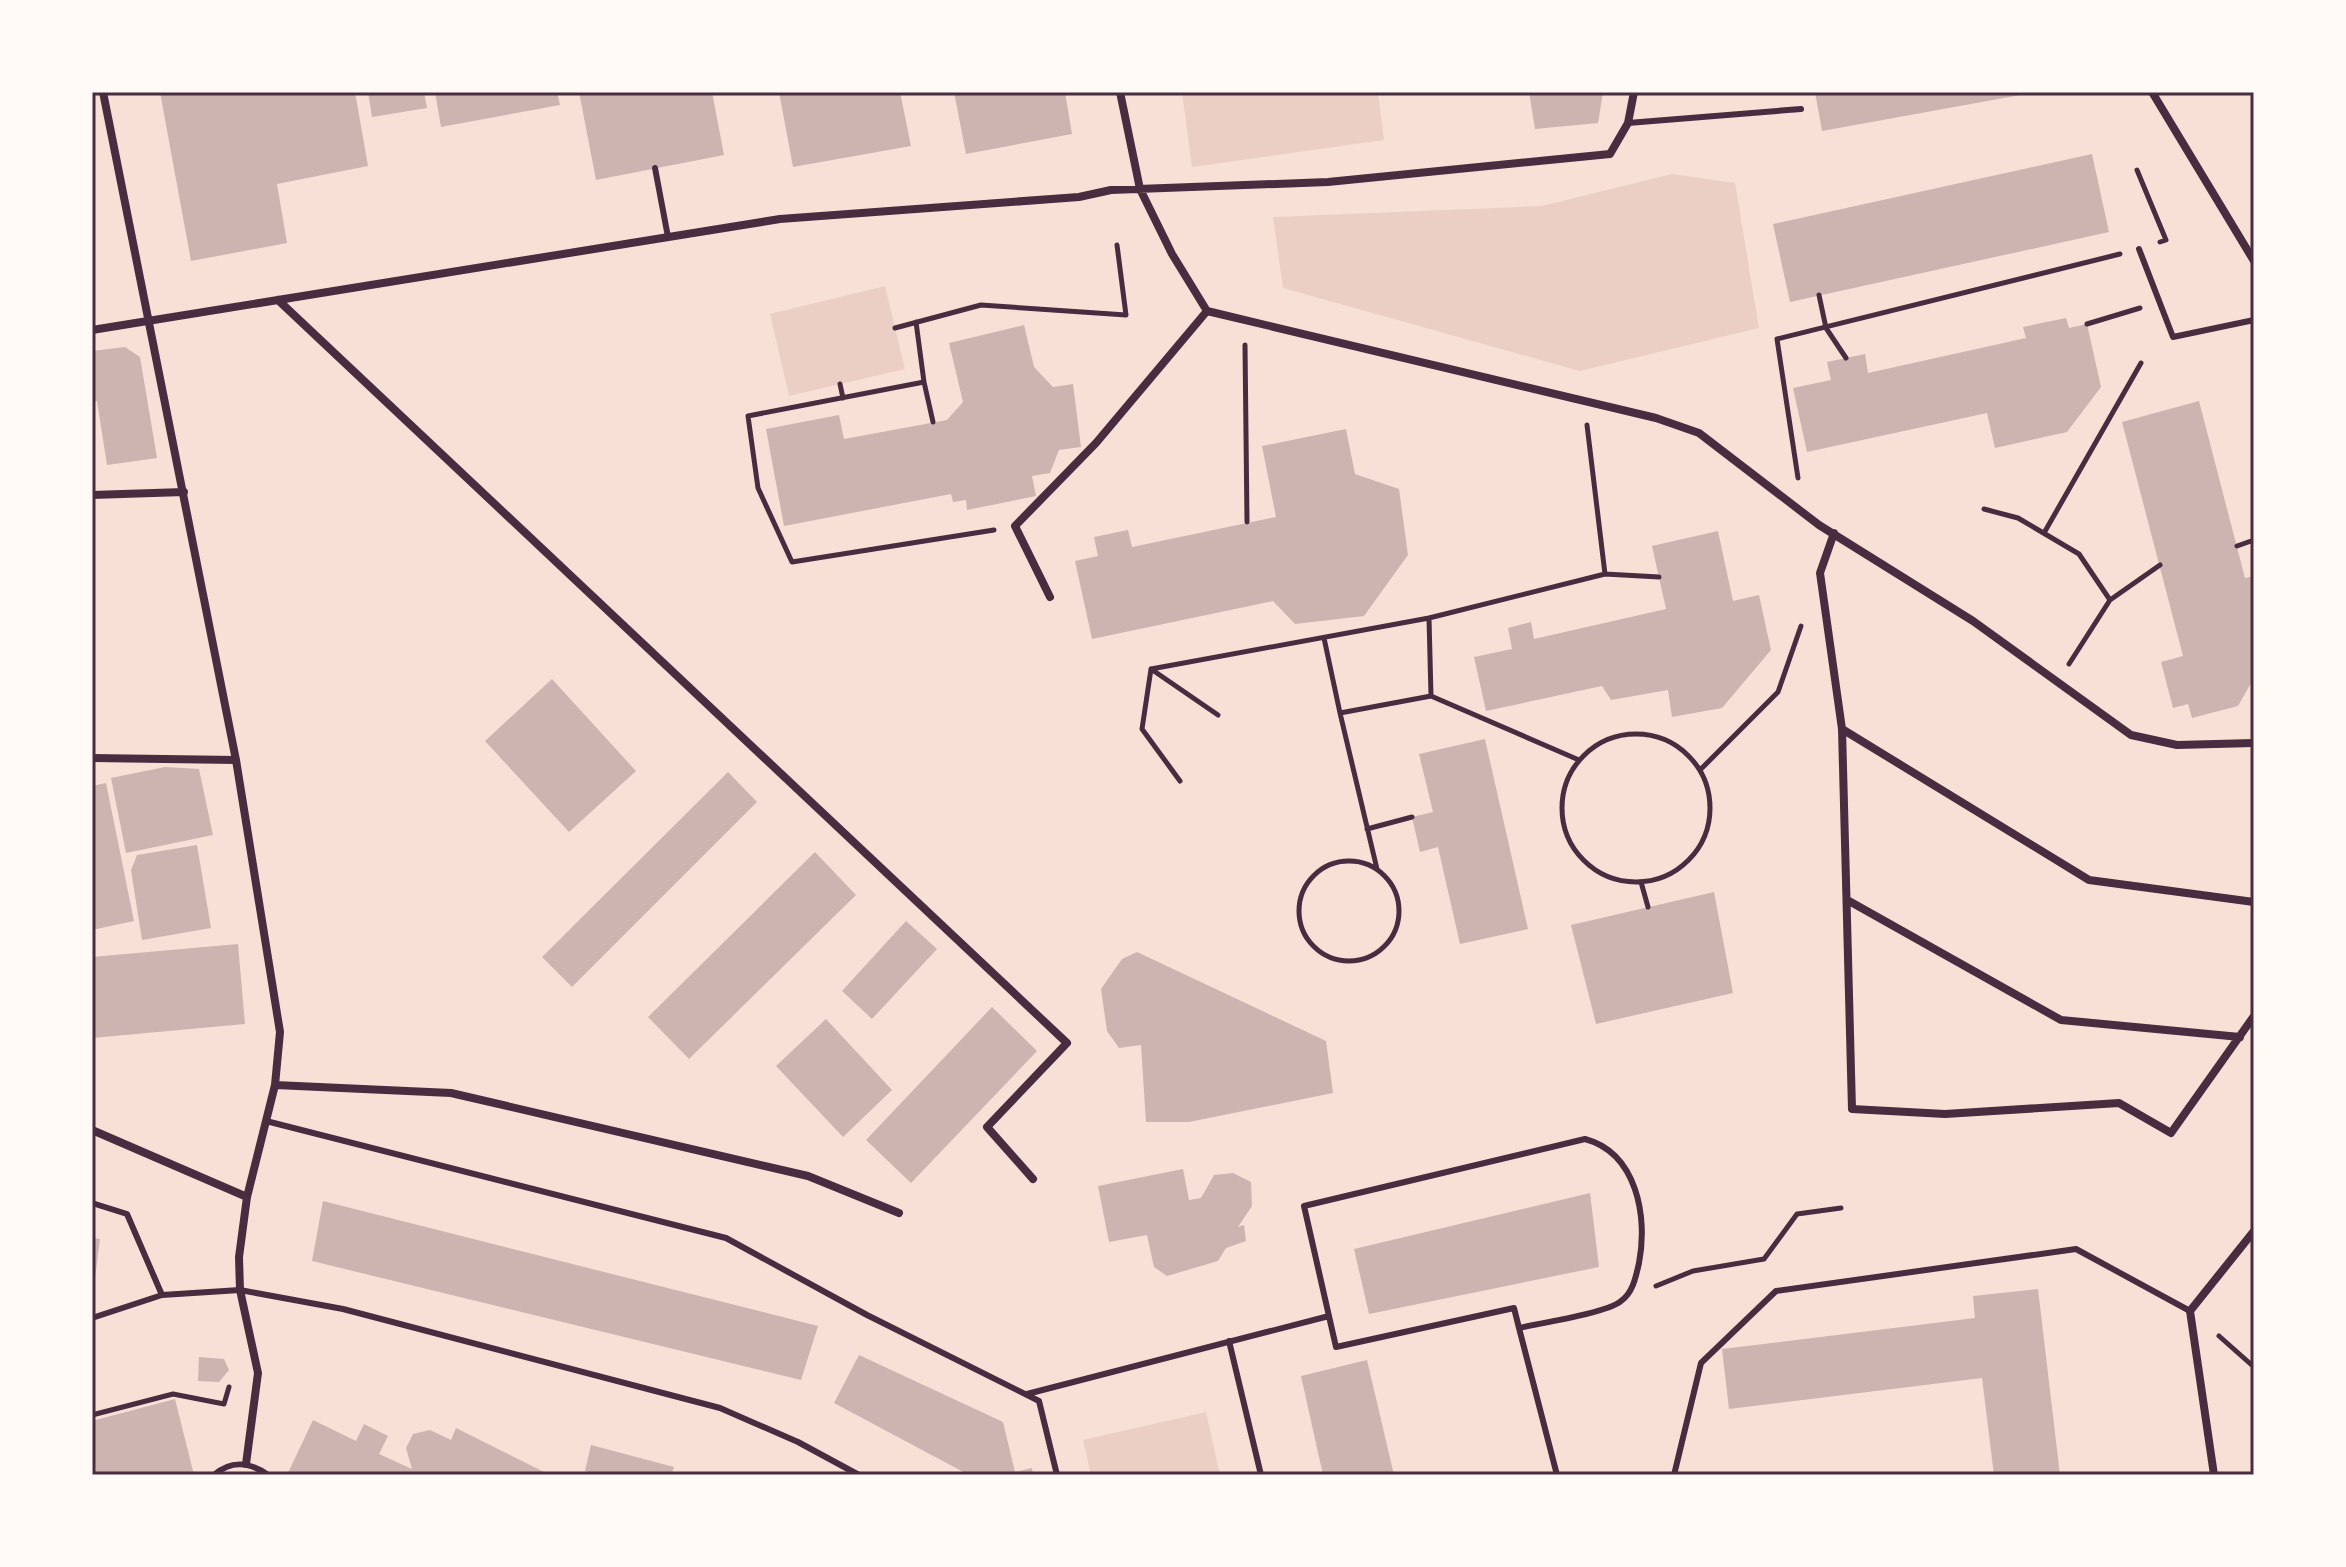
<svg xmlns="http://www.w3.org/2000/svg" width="2346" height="1567" viewBox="0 0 2346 1567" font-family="'IBM Plex Sans',sans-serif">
<rect width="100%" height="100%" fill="#f7e1d7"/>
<path fill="#ebcfc5" d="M1182,92H1378L1384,140L1192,167Z
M1672,174L1735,183L1759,328L1580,371L1283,288L1273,217L1542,206Z
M885,286L905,369L789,396L770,314Z
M1206,1412L1220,1475H1091L1083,1440Z"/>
<path fill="#ccb4b1" d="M160,92H355L368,166L277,184L287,243L191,261Z
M368,92H424L427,108L372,117Z
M435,92H557L560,105L441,127Z
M579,92H712L724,155L596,180Z
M779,92H900L911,146L793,167Z
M954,92H1065L1072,134L966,154Z
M1529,92H1603L1598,123L1535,129Z
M1815,92H2026V94L1822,131Z
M2092,154L2109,232L1790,302L1773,224Z
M2066,318L2069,328L2087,324L2101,387L2067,432L1995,448L1987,413L1807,452L1793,388L1831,380L1827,362L1865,354L1868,373L2026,338L2023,327Z
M1024,325L1034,367L1053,387L1073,384L1081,447L1059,450L1050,473L1032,476L1036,496L967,510L966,500L953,502L951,494L784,526L766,429L839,415L844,439L947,420L963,402L949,343Z
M125,347L140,357L157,458L107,465L97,401L92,402V351Z
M2199,401L2245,578L2254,576V678L2238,706L2192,718L2188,704L2173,708L2161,662L2183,656L2122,422Z
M1346,429L1355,474L1399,489L1408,555L1364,616L1295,624L1273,601L1092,639L1075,561L1098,556L1094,537L1128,530L1132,547L1276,517L1262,446Z
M1718,531L1733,601L1759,595L1771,650L1722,708L1672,717L1668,690L1611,700L1602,686L1486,711L1474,657L1512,649L1508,628L1531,622L1534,639L1666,609L1652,546Z
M552,679L636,771L569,832L485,741Z
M1485,739L1528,929L1460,944L1438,847L1420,852L1412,817L1433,812L1419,754Z
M165,767L199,769L213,835L126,853L111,778Z
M728,772L757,802L572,987L542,957Z
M106,783L134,921L92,930V786Z
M197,845L211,928L142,940L131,870L137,855Z
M815,852L856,895L689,1059L648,1017Z
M1714,892L1733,993L1596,1024L1571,925Z
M906,921L937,949L872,1019L842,991Z
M238,944L245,1024L92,1038V957Z
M1137,952L1326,1041L1333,1093L1189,1122H1146L1141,1045L1119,1048L1107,1031L1101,989L1122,959Z
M992,1007L1037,1051L911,1183L866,1140Z
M826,1019L892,1090L843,1137L776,1066Z
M1183,1169L1189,1200L1201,1198L1214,1175L1233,1173L1251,1182L1252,1206L1238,1227L1244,1225L1246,1241L1226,1248L1218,1261L1167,1276L1154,1267L1147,1235L1109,1242L1098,1186Z
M1590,1193L1599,1267L1369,1314L1354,1249Z
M323,1201L818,1326L801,1380L312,1261Z
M92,1238L100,1239L94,1286L92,1285Z
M2038,1289L2060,1475H1994L1982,1378L1729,1409L1722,1349L1975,1318L1973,1296Z
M859,1355L1003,1422L1015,1472L1032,1468L1033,1475H969L834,1403Z
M199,1357L224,1359L229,1370L219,1382L198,1381Z
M1367,1360L1394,1475H1323L1301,1376Z
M175,1399L194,1475H92V1421Z
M313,1420L356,1441L364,1424L388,1436L379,1454L412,1469L406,1448L413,1434L430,1430L451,1440L456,1428L550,1475H287Z
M591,1445L674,1467L671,1475H598L585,1471Z"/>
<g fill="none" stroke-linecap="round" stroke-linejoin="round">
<path stroke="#4a2c40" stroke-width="5" d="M2137,170L2166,240L2160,242
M1819,295L1826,328L1846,358
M916,322L924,382
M2087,324L2140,308
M895,328L981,305L1126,315L1117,245
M1245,345L1247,522
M840,384L843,398
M933,422L924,382L748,416L758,488L792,562L994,530
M1798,478L1777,339L2120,254
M1984,509L2018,518L2079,554L2110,600
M2044,533L2141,363
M2237,546L2254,540
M1605,574L1659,577
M1429,618L1605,574L1587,425
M1324,638L1340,713
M2069,664L2110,600L2160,565
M1151,669L1218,715
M1562 808a74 74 0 1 1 148 0a74 74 0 1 1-148 0Z
M1701,769L1778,692L1801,626
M1180,781L1142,729L1151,669L1429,618L1431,696
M1367,829L1412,817
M1299 911a50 50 0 1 1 100 0a50 50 0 1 1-100 0Z
M1377,869L1340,713L1431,696L1579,760
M1641,882L1648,907
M1656,1286L1693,1271L1764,1259L1797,1214L1841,1208
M2219,1336L2254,1367
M92,1415L173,1394L224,1404L229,1387"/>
<path stroke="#4a2c40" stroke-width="6" d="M1628,123L1801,109
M655,168L668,237
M2139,249L2173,337L2254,320
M266,1121L726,1238L867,1315L1039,1401L1057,1475
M92,1203L127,1214L162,1295
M92,1318L162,1295L240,1290L343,1309L720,1408L798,1442L859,1475
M1519,1328L1514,1308L1336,1347L1304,1206L1585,1139C1637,1153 1648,1217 1639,1263C1636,1276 1633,1293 1621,1301C1607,1313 1541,1323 1519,1328L1557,1475
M1229,1341L1261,1475
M1027,1394L1329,1316
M214,1475C231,1460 250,1462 268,1475
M1674,1475L1701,1363L1776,1291L2076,1249L2190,1311"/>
<path stroke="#4a2c40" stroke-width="8" d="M103,92L236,760L280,1032L275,1085L247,1197L239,1257L240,1290L258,1373L246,1464
M1120,92L1140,189L1172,254L1207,311L1656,418L1699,433L1819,525L1973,621L2131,735L2177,745L2254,743
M2152,92L2254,261
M278,300L1067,1043L987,1127L1033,1179
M92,330L780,219L1079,197L1111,190L1328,182L1610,154L1628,123L1634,92
M92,495L184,492
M1834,533L1820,573L1842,729L1852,1109L1945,1114L2119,1103L2171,1133L2254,1016
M1050,597L1015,526L1096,443L1207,311
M1842,729L2089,880L2254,902
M92,758L236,760
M1849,901L2061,1020L2240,1037
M275,1085L451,1093L808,1176L899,1213
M92,1130L247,1197
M2214,1475L2190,1311L2254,1231"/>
</g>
<rect width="2346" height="1567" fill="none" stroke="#fffaf5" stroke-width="188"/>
<rect x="94" y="94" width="2158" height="1379" fill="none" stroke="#4a2c40" stroke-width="3"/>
</svg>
